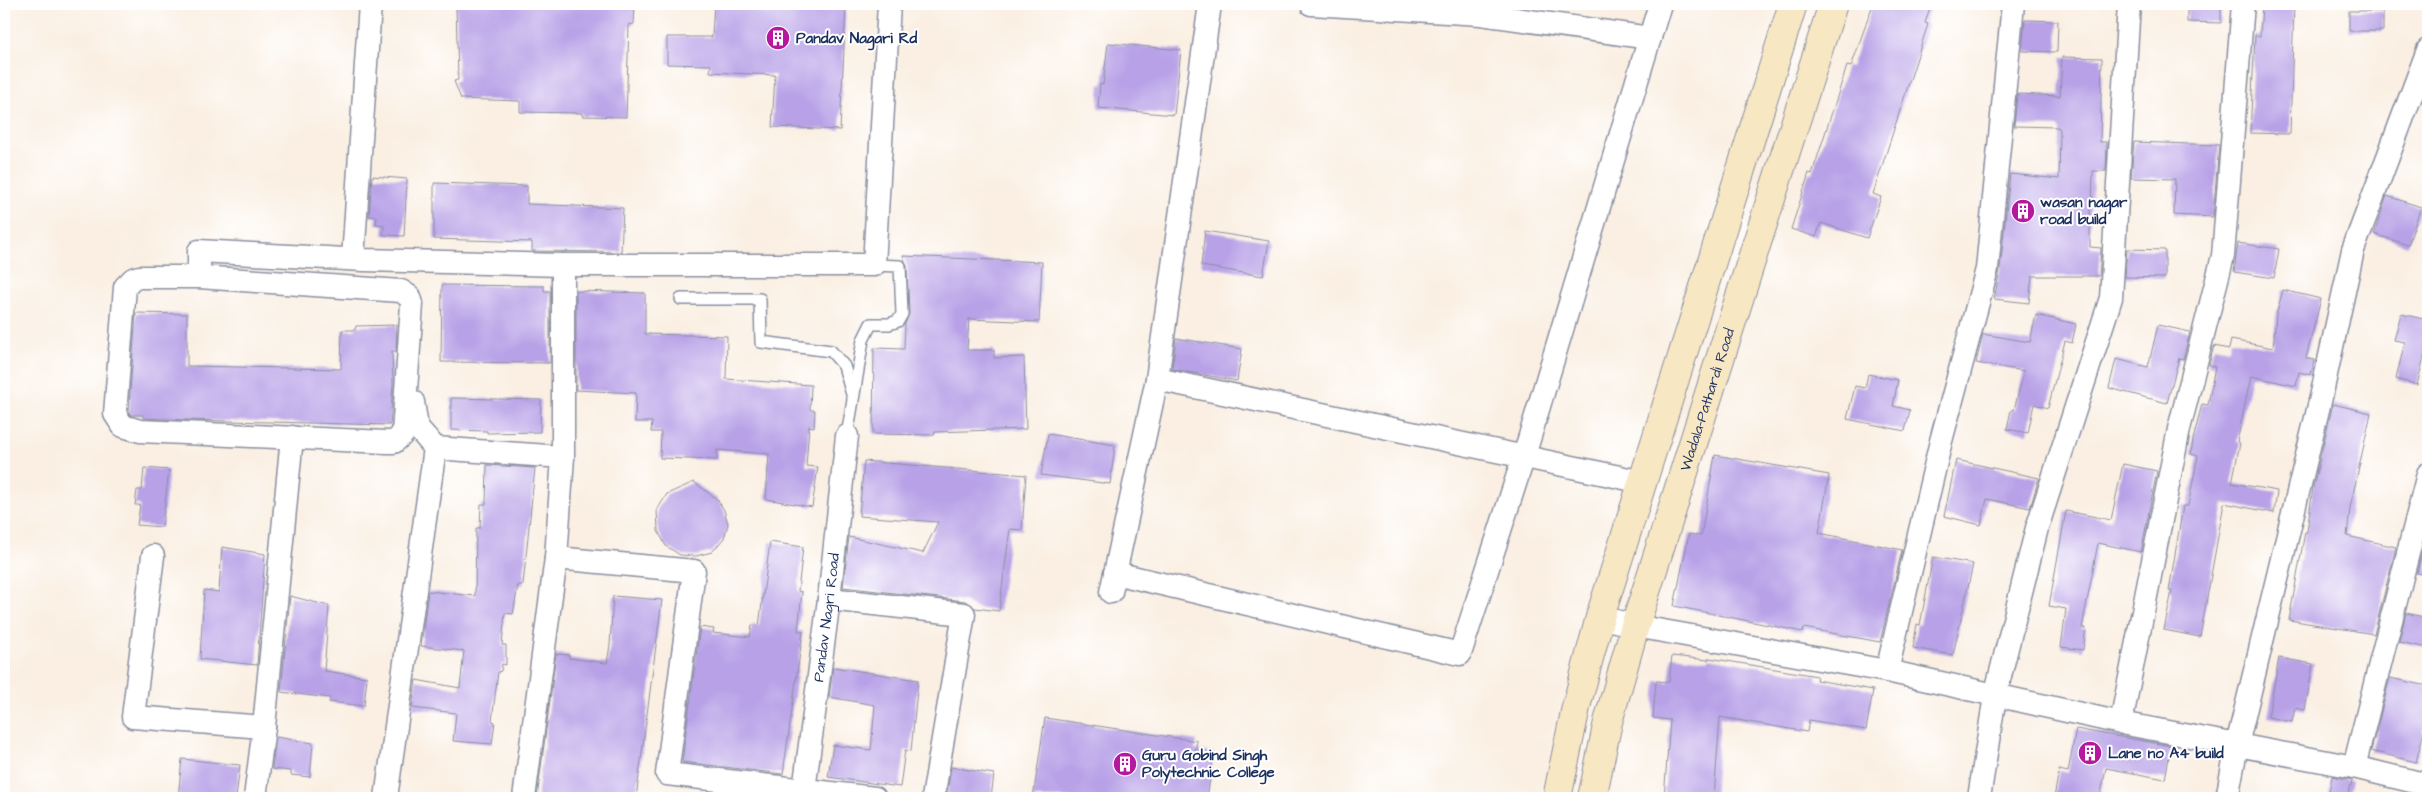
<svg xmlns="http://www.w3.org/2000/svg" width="2432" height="802" viewBox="0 0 2432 802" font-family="'Architects Daughter',sans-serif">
<rect width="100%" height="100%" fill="#fff"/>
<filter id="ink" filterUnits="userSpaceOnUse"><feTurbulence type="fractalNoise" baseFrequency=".02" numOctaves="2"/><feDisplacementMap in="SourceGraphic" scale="10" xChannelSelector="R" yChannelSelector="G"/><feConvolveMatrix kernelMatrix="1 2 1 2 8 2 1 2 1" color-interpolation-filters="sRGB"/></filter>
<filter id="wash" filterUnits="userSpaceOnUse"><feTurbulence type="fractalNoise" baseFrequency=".0096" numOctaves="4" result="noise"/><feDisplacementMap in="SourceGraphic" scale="20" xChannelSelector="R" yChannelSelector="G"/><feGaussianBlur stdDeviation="1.12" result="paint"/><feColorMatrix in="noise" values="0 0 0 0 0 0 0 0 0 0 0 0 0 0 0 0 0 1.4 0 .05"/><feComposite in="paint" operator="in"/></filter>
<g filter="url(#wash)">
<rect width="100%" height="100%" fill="#faefe2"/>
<g id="blocks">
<path fill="#b8a1e7" d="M461,4H635L634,24L629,25L626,117L582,116V113L520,112V101L461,99L454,81L458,80L456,5Z
M714,4L846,5L840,130L772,127L775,75L710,72L711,65L667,64V37H712Z
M1873,4H1931L1925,23L1928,24L1873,194L1881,197L1867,238L1821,223L1816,237L1791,229L1809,173L1812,174L1847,66L1851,67Z
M2187,4H2221V23L2187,22Z
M2262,4H2294L2290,134L2250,133L2255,35L2260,36Z
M2349,11H2383V31H2349Z
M2025,20L2058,21L2057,52L2022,51Z
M1108,43L1181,50L1174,115L1098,108L1100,84L1103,85Z
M2062,57L2102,58L2100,142H2107L2106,171H2093L2092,206H2090V247L2101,248L2099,276H2032L2029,303L1994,299L2000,270L2010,174L2059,179L2060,130L2058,127L2014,126L2017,94L2060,96Z
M2134,142L2219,145L2213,217L2174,215L2175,179L2131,178Z
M372,176L407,179L404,236L383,235L384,225L376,224L377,217L369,216Z
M434,183L527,186V204L623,208L621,252L532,251V242L434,239Z
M2387,196L2421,207L2408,245L2374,234Z
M1205,231L1269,241L1263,276L1201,266Z
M2238,243L2279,249L2274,278L2234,272Z
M2127,249L2165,250V278L2125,277Z
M903,256L1042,262L1039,322L969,319L967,350H994V358L1024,357L1026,429L935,432L934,435L873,434L874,348L904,349L905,324L909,314L907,266Z
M442,285L544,286V291H550V363L441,362Z
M2283,290L2321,299L2306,358L2314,360L2311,375L2299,372L2296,386L2251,376L2237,442L2240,443L2232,483L2277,491L2274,513L2224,503L2200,637L2164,630L2172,591H2169L2183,506H2188L2198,456L2191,454L2193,440L2202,404L2208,405L2215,366L2209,365L2214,346L2229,349L2231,340L2273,348L2276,315Z
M576,291L645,293V334L727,336L726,379L811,385L810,410H815L814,427L809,426L806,466L818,467L812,507L766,499L769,454L717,450V460L660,458L661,432H651L652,422H635L636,393L576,390Z
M136,313L187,314V366L341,369L342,330H355L356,326L397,325L396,351H392L393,384L390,425L187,420L143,418V415H131L129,412L130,392Z
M2401,314L2428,320V340L2417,385L2396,379L2405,342L2394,340Z
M2036,315L2076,324L2072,343L2065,341L2048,408L2034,404L2028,433L2007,429L2011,410H2014L2024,371L1976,363L1983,334L2030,342Z
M2158,325L2190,332L2183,359L2179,358L2167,403L2109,388L2116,359L2148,367Z
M1176,338L1242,349L1237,381L1172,369Z
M1868,374L1898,380L1893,406L1910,410L1905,431L1847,419L1855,386L1865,388Z
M451,398L541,400L540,432L487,433V431L451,430Z
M2333,404L2371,413L2350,508L2347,536L2396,547L2374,634L2289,620L2305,532H2307L2313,487Z
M1048,434L1115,445L1110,484L1041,475Z
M1715,455L1829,475L1819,533L1902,550L1880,642L1804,628L1803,632L1674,606L1689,534L1701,536Z
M1956,460L2039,478L2030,508L1987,499L1981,525L1944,516Z
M864,461L1026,475L1022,530L1010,529L999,611L975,608L965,601L843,587L849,537L923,553L938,522L859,516Z
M2123,464L2157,471L2141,552L2098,543L2082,628H2086L2083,650L2061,647L2066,609L2049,606L2066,511L2111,520Z
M487,465L535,468L523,585H518L513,614L505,613L502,645H506V665L502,664L501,671L498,672L492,721L495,722L492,744L453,741L456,713L412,708L416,680L460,688L464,651L421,646L428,591L475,596L476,528H480L481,504H486Z
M144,468L169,470L162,527L137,525L140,505H135L137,490H142Z
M694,482L717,499L724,510L728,524L724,538L712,552L696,556L680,555L666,546L658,531L657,510L667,494Z
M770,542L803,547L798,591L802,592L798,631H803L783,774L682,762L700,627L714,629L713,633L750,637L752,625L759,626Z
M222,547L265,554L257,665L200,659L204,590L219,592Z
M2422,552L2428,553V575L2417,573Z
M1933,557L1973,564L1953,655L1913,648L1917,624L1920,625Z
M290,596L329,606L324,671L367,677L364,706L329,702L330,698L281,692Z
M613,596L662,600L636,798H537L556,654L569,655V658L607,663L610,645Z
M2406,613L2428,618V648L2399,642Z
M1672,656L1708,660L1709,658L1817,676L1816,680L1873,690L1866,730L1809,720L1807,732L1720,717L1714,798H1664L1670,720L1653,718L1656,681L1669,682Z
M2279,658L2313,664L2305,710L2295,708L2292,722L2268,717Z
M833,667L918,680L911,751L905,750L900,787L828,777L833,745L871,750L875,705L829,697Z
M2390,678L2428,686V715L2416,762L2371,751Z
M1045,718L1197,741L1195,750L1214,753L1207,798H1033Z
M2076,729L2171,746L2165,779L2106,768L2100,798H2054L2059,770L2068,772Z
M276,737L313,743L310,777L291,775V771L272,769Z
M182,759L240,765L236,798H178Z
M951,767L994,774L991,798H972L947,794Z
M2332,776L2352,780L2348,798H2328Z"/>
</g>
</g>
<g filter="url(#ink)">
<use href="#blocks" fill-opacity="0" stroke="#8a8fa0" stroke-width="1"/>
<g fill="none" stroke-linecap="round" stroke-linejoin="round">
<g stroke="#8a8fa0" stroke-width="14">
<path id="service" d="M681,299H760L761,342L831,351L844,366L853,398
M847,436L863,340L871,324H889L898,321L902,314L900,266L874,265"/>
</g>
<g stroke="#8a8fa0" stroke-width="25">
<g id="minor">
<path d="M1311,4L1481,14L1650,38"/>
<path d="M353,259L370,4"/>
<path d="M199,277H139L133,279L125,287L115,414L123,426L140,431L386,442H394L403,434L412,304L410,297L401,291L199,277V251L364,260L563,265H874L889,4"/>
<path d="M1157,379L1643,482"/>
<path d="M413,402L417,427L435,448L563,457"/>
<path d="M153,556L133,717L264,727"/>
<path d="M556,558L694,571L667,774L875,798"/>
<path d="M1115,573L1460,654L1524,456L1660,4"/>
<path d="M1111,592L1157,379L1210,4"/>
<path d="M829,599L964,614L933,798"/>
<path d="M1600,617L1635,626L1887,671L2121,723L2354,767L2428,785"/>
<path d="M1887,671L1941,441L1987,269L2013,4"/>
<path d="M2121,723L2179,429L2223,256L2243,4"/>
<path d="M2354,767L2428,474"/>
<path d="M255,798L264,727L292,437"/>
<path d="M386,798L435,448"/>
<path d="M524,798L556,558L563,457V265"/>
<path id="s1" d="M803,798L829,599L847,436"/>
<path d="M1979,798L1995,696L2037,528L2111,298L2129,4"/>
<path d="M2227,798L2237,745L2322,393L2353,250L2428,50"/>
</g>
</g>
<g stroke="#8a8fa0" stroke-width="30">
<g id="secondary">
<path d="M1557,798L1576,707L1600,617L1793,4"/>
<path id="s2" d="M1592,798L1608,722L1635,626L1833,4"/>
</g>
</g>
<use href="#service" stroke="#fff" stroke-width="11"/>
<use href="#minor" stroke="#fff" stroke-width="22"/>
<use href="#secondary" stroke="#f8e7c3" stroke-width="28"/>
</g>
</g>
<defs>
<g id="building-disc" transform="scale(1.25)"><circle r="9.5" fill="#b5179e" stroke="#fff"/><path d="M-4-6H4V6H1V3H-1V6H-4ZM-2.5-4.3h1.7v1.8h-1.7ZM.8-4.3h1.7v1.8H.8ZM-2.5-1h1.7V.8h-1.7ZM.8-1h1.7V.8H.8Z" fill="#fff"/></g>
</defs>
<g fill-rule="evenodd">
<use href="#building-disc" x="778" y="38"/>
<use href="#building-disc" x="2023" y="211"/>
<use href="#building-disc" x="2090" y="753"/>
<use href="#building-disc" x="1125" y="764"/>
</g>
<g text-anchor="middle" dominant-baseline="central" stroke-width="4" stroke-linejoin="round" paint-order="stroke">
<g font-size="15" font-weight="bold" fill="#1b2f5e" stroke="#fff" text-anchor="start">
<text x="796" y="38">Pandav Nagari Rd</text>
<text x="2040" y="202">wasan nagar<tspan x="2040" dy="17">road build</tspan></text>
<text x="2108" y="753">Lane no A4 build</text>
<text x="1142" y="755">Guru Gobind Singh<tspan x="1142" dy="17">Polytechnic College</tspan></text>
</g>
<g font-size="15" fill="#1b2f5e" stroke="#fff">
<text stroke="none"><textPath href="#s2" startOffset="415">Wadala-Pathardi Road</textPath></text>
<text stroke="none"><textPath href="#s1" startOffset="182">Pandav Nagri Road</textPath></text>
</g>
</g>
<rect width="2432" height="802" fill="none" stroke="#fff" stroke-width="20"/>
</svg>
